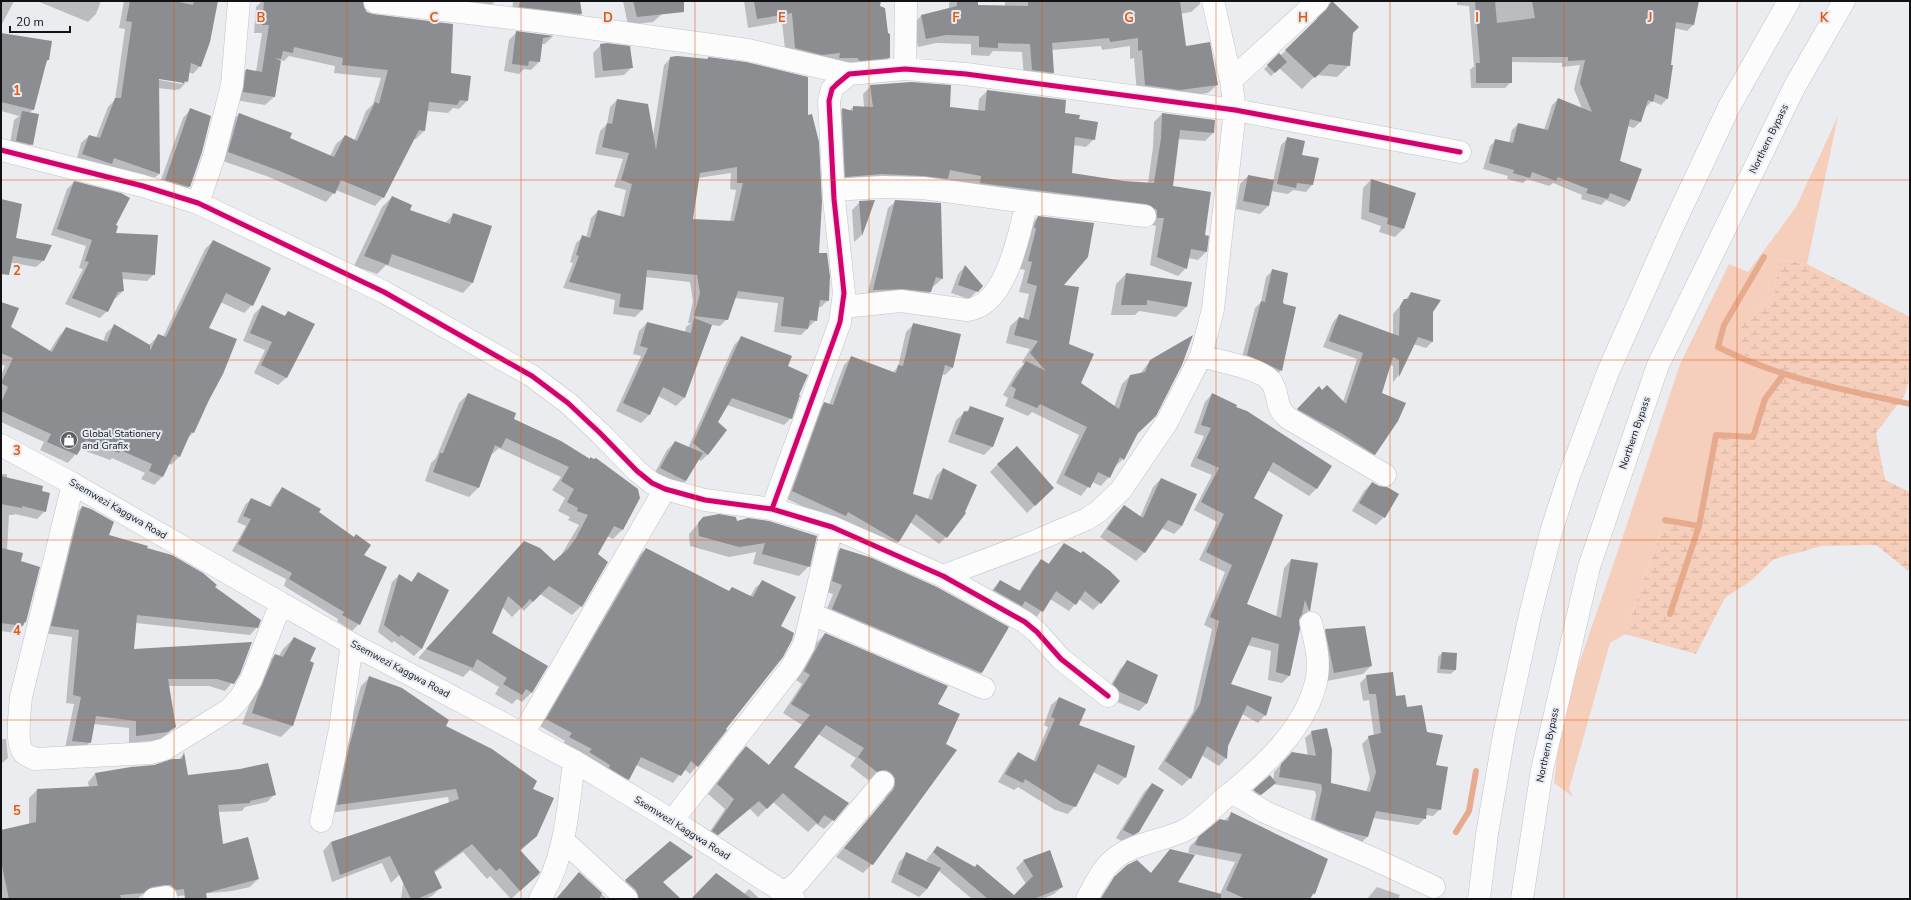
<svg xmlns="http://www.w3.org/2000/svg" width="1911" height="900" viewBox="0 0 1911 900" font-family="'Nunito Sans',sans-serif">
<defs>
<pattern id="wetland-marsh" width="20" height="14" patternUnits="userSpaceOnUse"><rect width="20" height="14" fill="#f6cfbc"/><path d="M1 5h8M5 5V1M11 12h8M15 12V8" fill="none" stroke="#d2b1a1"/></pattern>
</defs>
<rect width="100%" height="100%" fill="#eaecf0"/>
<path fill="#f6cfbc" d="M1838,116L1807,264L1778,259L1775,294L1754,312L1743,360L1783,375L1765,399L1753,437L1716,435L1699,526L1665,520L1625,634L1610,643L1569,789L1573,797L1554,783L1562,713L1624,533L1680,364L1729,264L1748,272L1796,207Z"/>
<path fill="url(#wetland-marsh)" d="M1778,259L1807,264L1910,317V378L1904,396L1876,433L1885,480L1910,492V570H1907L1876,545L1822,546L1774,559L1752,580L1725,598L1696,654L1625,634L1665,520L1699,526L1716,435L1753,437L1765,399L1783,375L1743,360L1746,349L1737,332L1754,312L1775,294Z"/>
<path fill="#0003" fill-rule="evenodd" d="M1,1H14L1,26Z
M37,1H101L96,14L88,22Z
M124,1H217L200,66L193,74L189,72L187,81L180,89L175,90L158,88L159,174L151,181L76,162L81,143L89,136L96,138L108,107L115,100L125,29L119,28ZM154,77L182,82V84L154,79Z
M262,1H362L363,8L367,13L450,74L467,101L459,109L453,108L448,113L427,111L424,131L416,139H413L383,197L375,206L336,190L326,202L269,177L220,160L231,122L239,114L288,139L330,156L336,144L345,136L354,141L366,111L373,104L381,78L334,73L335,66L289,56L284,61L280,60L274,97L265,105L235,100L238,78L246,70L256,72L262,33H254L256,7Z
M379,1H495L484,14Z
M513,1H579L581,14L572,22L512,15Z
M623,1H668L662,14L653,22L628,25Z
M744,1H880L879,7L889,57L880,67L786,58L782,22L748,28Z
M951,1H977V6L1005,7V1H1200V4L1191,12L1180,14L1185,47L1217,85L1208,93L1170,98L1137,94L1134,58L1130,59V46L1102,50L1101,46L1052,50L1053,73L1044,81L1024,78L1022,52L993,51L989,56L971,55V44L936,43L918,47L913,24L921,16L949,9V3Z
M1457,1H1698L1693,25L1687,31L1674,28L1670,66H1672L1667,99L1661,105L1652,101L1646,107L1640,122L1634,128L1627,126L1619,161L1630,201L1624,207L1606,200L1601,205L1581,199L1582,195L1553,183L1549,186L1527,179L1523,183L1507,179L1508,176L1483,169L1490,146L1496,140L1509,143L1512,130L1518,124L1544,130L1552,105L1558,99L1582,109L1574,89L1580,65L1562,67V63L1511,62V82L1505,88H1471L1470,70L1474,66L1469,6L1457,5Z
M1331,2L1358,27L1352,33L1349,65L1337,77L1316,75L1302,89L1279,68L1271,76L1264,69L1279,55L1280,56L1315,22L1319,14Z
M517,32L552,37L545,44H541L539,62L531,70L524,69L519,74L504,71L509,40Z
M1,34L48,60L45,64L34,109L29,113L32,144L24,152L9,149L14,120L19,116L1,111Z
M601,45L632,67L624,75L595,78L593,53Z
M671,58L706,60L708,58L807,116L818,254L828,300L821,307H818L816,320L801,335L774,332L778,303L734,298L727,319L720,326L711,325L684,398L676,406L658,396L649,415L641,423L616,411L641,356L633,354L639,331L647,323L685,332L686,327L691,323H688L693,301L690,282L645,277L642,310L635,317L613,314L615,300L563,288L573,263L570,262L576,243L583,237L586,238L591,218L598,211L620,217L626,190L614,187L623,159L595,154L600,131L607,124L610,107L617,100L653,136L664,65ZM731,173L730,189L736,190L730,222L692,220L698,178Z
M871,86L949,107L978,111L979,99L987,91L1063,114L1078,119L1094,139L1086,147L1073,145L1071,174L1124,182L1148,183L1153,147L1154,122L1162,114L1213,133L1205,141L1178,139L1172,187L1204,236L1206,252L1198,260L1188,258L1186,268L1178,276L1150,265L1156,226L946,179L939,186L838,184L834,117L842,109L849,111L853,107H864L863,94Z
M190,110L201,152L189,187L181,195L158,188L183,118Z
M1288,138L1301,156L1312,185L1306,192L1293,190L1288,194L1271,191L1268,206L1260,214L1236,209L1240,184L1248,176L1273,181L1281,145Z
M1371,180L1415,194L1403,229L1395,237L1379,232L1381,226L1361,219L1363,188Z
M74,182L115,226L114,234L154,274L147,281L122,279L123,291L116,298H114L107,311L100,318L65,304L83,269L79,268L86,246L51,235L67,189Z
M392,197L408,210L445,223L454,214L473,282L463,293L386,265L377,274L354,266L382,207Z
M1,200L15,239L43,261L36,267L1,261Z
M873,201L861,236L854,242L852,210L860,202Z
M896,201L942,279L934,286L932,285L930,292L923,299L867,297L888,208Z
M1038,217L1062,285L1068,344L1080,383L1114,407L1122,384L1130,376L1140,374L1150,361L1153,419L1136,435L1123,459L1115,467L1109,477L1101,486L1092,482L1081,496L1056,483L1079,435L1032,412L1028,416L1005,406L1008,398L1003,395L1017,371L1024,364L1022,362L1030,349L1006,343L1010,326L1019,318L1023,319L1029,294L1019,292L1025,270L1020,269L1030,225Z
M213,241L252,305L244,313L220,302L207,328L208,400L193,433L187,439L179,457L171,465L168,463L162,477L154,485L141,479L145,473L112,458L110,460L80,449L68,463L40,450L44,442L1,422V375L5,366L1,364V303L10,328L49,352L59,336L67,328L103,342L106,333L114,326L149,345L158,336L163,337L205,249Z
M965,266L982,286L969,299L951,293L958,274Z
M1272,271L1281,370L1275,377L1241,361L1255,308L1261,302L1266,277Z
M1126,274L1191,283L1186,307L1176,317L1139,311L1135,315H1111L1116,284Z
M1411,293L1432,312V342L1426,348L1413,344L1398,376L1393,382V366L1390,365L1381,394L1375,454L1368,461L1292,416L1319,388L1343,402L1357,359L1323,347L1333,322L1339,315L1393,335V314Z
M262,306L284,317L288,312L286,378L278,385L254,373L265,350L243,341L254,314Z
M914,324L952,368L945,375L942,374L912,494L928,499L936,476L943,469L946,537L939,544L910,522L898,542L891,549L785,498L817,411L824,404L829,405L844,365L851,358L892,373L898,367L906,332Z
M741,338L787,366L798,395L791,418L784,425L727,405L716,423L708,454L701,461L698,459L686,481L678,489L653,476L667,450L675,442L688,448L734,345Z
M468,394L513,420L589,460L591,458L622,530L613,539L607,536L597,555L581,606L572,615L540,594L524,611L521,608L512,617L502,607L490,633L532,692L522,702L517,699L512,704L495,694L499,687L470,670L463,677L418,658L515,552L554,562L560,557L579,525L568,520L570,517L558,511L565,498L552,490L561,477L499,448L490,456L478,488L469,497L425,481L431,463L436,458L459,403Z
M1212,394L1331,466L1316,489L1309,496L1267,470L1253,499L1246,605L1276,617L1284,568L1291,560L1309,610L1302,618L1300,615L1298,619L1290,675L1282,683L1268,680L1271,651L1247,645L1229,684L1265,715L1258,723L1242,714L1227,746L1226,758L1219,766L1201,755L1190,778L1182,786L1158,769L1193,712L1212,629L1204,625L1225,572L1199,560L1217,522L1194,510L1212,475L1190,466L1204,436L1194,433L1205,402Z
M971,407L1003,419L992,447L984,455L948,442L956,420Z
M998,464L1045,496L1027,513L990,472Z
M1,474H7V478L40,492L45,511L37,519L15,514L13,515H9L7,551L20,562L26,622L15,633L1,631Z
M1161,479L1196,495L1182,526L1174,534L1161,528L1144,553L1136,561L1100,537L1116,514L1124,506L1140,517L1153,487Z
M1372,483L1384,517L1376,525L1352,511L1364,491Z
M282,489L354,538L362,555L386,568L359,624L352,631L337,621L338,619L284,586L286,579L232,551L246,526L237,522L245,505L251,499L269,507L276,495Z
M82,507L108,536L146,549L214,587L257,627L250,635L136,623L133,650L239,674L225,691L209,686H168L175,727L160,740L129,743V728L94,724L90,742L83,750L65,748L74,704L66,703L72,637L44,633L75,515Z
M703,518L736,522L809,566L799,576L753,564L756,552L729,557L690,546L689,534Z
M1064,544L1081,554L1100,603L1093,610L1079,599L1069,611L1050,599L1035,619L988,598L993,589L1000,581L1019,591L1034,568L1042,561L1048,564Z
M646,549L728,592L732,588L750,597L755,588L763,581L724,729L726,730L690,774L684,769L673,783L636,765L628,779L620,786L563,744L565,741L540,726L638,556Z
M840,549L1008,628L981,673L972,682L823,618L833,594L823,591L831,559Z
M418,573L448,591L421,649L414,656L394,641L392,643L378,632L392,582L399,575L411,582Z
M1326,630L1371,666L1363,674L1327,681L1318,638Z
M825,634L937,705L872,864L863,873L836,857L884,800L887,794L876,778L868,780L850,766L856,758L818,734L793,767L833,820L824,829L816,824L808,832L773,802L758,817L750,809L709,843L704,840L725,809L708,794L737,756L746,747L768,766L802,725L783,713L802,684L796,680L816,643Z
M294,638L308,661L292,726L281,737L242,724L264,666L275,655L279,656L283,649Z
M1442,653L1456,654L1455,670L1451,674L1437,673L1438,657Z
M1127,662L1147,703L1139,711L1112,700L1107,692L1120,669Z
M1367,676L1395,697L1426,733L1435,766L1440,809L1433,816L1425,815V818L1418,825L1373,818L1367,837L1361,843L1309,827L1316,796L1315,791L1273,784L1252,802L1246,799L1270,777L1273,782L1274,772L1285,760L1308,756L1305,738L1312,732L1330,784L1366,792L1370,779L1362,744L1369,737L1374,736L1369,700L1363,701L1360,683Z
M369,678L445,727L531,790L537,836L520,851L537,875L511,899L490,876L487,879L463,852L434,873L441,887L432,896L425,899H401L406,863H404L399,875L391,883L382,863L332,882L323,851L331,842L449,803L448,797L329,813L342,753L361,686Z
M1059,698L1078,726L1125,777L1118,785L1093,772L1075,806L1068,814L1055,810L1018,787L1014,790L998,782L1011,760L1018,753L1033,762L1048,727L1044,725L1051,705Z
M1,739H6L8,758L1,764Z
M184,754L187,776L275,794L267,802L245,807L242,811L218,812L222,845L258,879L250,887L232,891L168,897L156,892L143,894L137,899H1V825L3,831L29,825V798L37,790L89,787L88,782L95,774L154,766L178,760Z
M1152,784L1138,832L1130,840L1124,842L1116,838L1144,792Z
M1232,813L1327,859L1314,894L1309,899L1218,898L1235,862L1188,853L1190,846L1199,837L1224,821Z
M670,842L684,864L662,883L680,899H627L618,888Z
M937,847L1014,897L1026,884L1016,868L1023,861L1050,851L1062,887L1054,894L1043,899H972L938,870L927,889L919,897L891,882L899,862L907,854L932,864L926,860Z
M1170,851L1177,883L1207,899H1099L1114,878L1150,874Z
M579,873L607,899H556Z
M1377,887L1400,895L1398,899H1367Z
M749,889L760,899H692L744,894Z"/>
<g fill="none" stroke-linecap="round" stroke-linejoin="round">
<path stroke="#e6ab8d" stroke-width="6" d="M1764,257L1724,325L1718,347C1778,378 1845,390 1910,404
M1665,520L1699,526L1716,435L1753,437L1765,399L1783,375
M1670,614L1699,526
M1456,832L1469,811L1476,771"/>
</g>
<path fill="#8b8d90" fill-rule="evenodd" d="M130,1H174L193,5L194,1H218L210,42L201,67L191,63L188,82L184,81V83L159,79L160,174L114,158L112,164L82,154L89,135L100,138L115,98H121L132,22L126,21Z
M264,1H363L364,7L367,12L373,14L453,24L451,73L471,76L468,101L460,100L457,105L429,102L425,131L419,130L384,198L341,180L335,194L277,170L228,152L239,113L292,133L290,138L334,157L345,135L357,141L375,102L379,104L388,70L342,65L343,58L294,47L293,53L283,51L281,59L275,58L281,61L275,97L243,92L246,69L262,72L269,25H262Z
M520,1H580L582,14L519,7Z
M633,1H684V12L637,17Z
M754,1H881L880,6L885,8L888,33L890,34V58L860,61L857,58H839L840,53L822,55L795,48L792,13L757,19Z
M957,1H978V5L1028,6V1H1180L1186,46L1210,42L1218,85L1180,90L1145,85L1142,50L1138,51V38L1110,42L1109,38L1052,43L1054,73L1032,70L1030,44L998,43V48L979,47V36L946,35L926,39L921,15L957,6Z
M1332,1L1359,27L1353,33L1350,66L1329,64L1315,78L1285,50L1326,10Z
M1475,1H1495L1497,23L1535,18L1532,1H1699L1694,25L1676,22L1671,65H1673L1668,99L1655,94L1653,102L1648,100L1641,122L1630,119L1620,161L1642,169L1630,201L1610,193L1608,199L1586,193L1588,189L1558,177L1556,181L1532,172L1530,178L1513,173L1514,170L1489,163L1495,139L1513,143L1518,123L1548,130L1558,98L1592,112L1580,83L1585,60L1568,61V57H1512V83H1476V63H1480Z
M516,31L554,36L543,38L540,62L529,61L528,66L512,64Z
M1,33L52,41L49,60H47L34,110L1,102Z
M607,43L630,46L633,68L603,71L600,44Z
M1279,53L1287,62L1275,73L1267,65Z
M677,56L708,59V57L746,62L808,77V115L812,114L819,142L822,202L819,253H827L830,276L829,301L820,300L817,321L810,320L808,329L781,326L784,297L738,291L728,320L694,316L700,293L697,275L647,270L643,310L619,307L621,294L569,282L579,256L576,255L582,235L590,238L598,210L624,217L632,184L621,180L629,153L602,147L607,123L612,124L617,99L648,104L656,150L670,57ZM737,167V183H743L734,221L693,219L700,173Z
M911,82L951,85L950,107L985,111L987,90L1066,100L1065,113L1080,115L1079,119L1098,122L1095,140L1075,137L1072,173L1124,181L1154,183L1161,138L1162,113L1215,120L1214,133L1180,130L1173,186L1211,192L1205,235L1209,236L1207,252L1191,249L1187,269L1157,257L1164,218H1157V210L1146,204L980,183L981,176L950,170L948,179L923,176L882,174L845,177L842,108L853,111V106L873,107L870,85Z
M190,108L211,116L202,152L190,187L165,180Z
M22,111L39,114L33,145L16,141Z
M1287,137L1305,141L1302,155L1319,158L1313,185L1297,183L1296,188L1277,184Z
M1248,175L1274,180L1269,206L1243,201Z
M1371,179L1416,193L1404,229L1387,224L1388,218L1369,212Z
M74,181L121,193L130,198L116,225L118,226L116,233L158,235L155,275L122,272L124,291L118,292L108,312L72,298L89,262L85,261L92,240L57,229Z
M392,196L412,205L410,210L450,224L453,213L492,226L473,283L392,254L388,265L364,256Z
M1,199L22,204L16,238L52,245L44,261L13,256L9,275L1,274Z
M875,200L862,236L859,201Z
M895,200L941,203L943,279L936,277L931,292L903,289L873,290Z
M1038,216L1094,223L1088,257L1064,285L1079,287L1069,344L1094,354L1081,383L1119,409L1130,375L1145,372L1150,360L1193,335L1182,365L1156,416L1138,433L1124,460L1120,457L1110,478L1098,472L1090,488L1064,475L1087,427L1040,404L1037,408L1013,398L1016,389L1011,386L1026,361L1046,371L1030,353L1038,341L1014,335L1019,317L1029,320L1037,286L1027,283L1032,262L1028,261L1036,229L1034,227Z
M213,240L271,268L253,306L226,293L209,328L237,339L223,374L209,400L194,433L191,432L180,457L174,454L163,477L149,471L152,464L120,450L119,453L86,440L77,455L47,442L51,434L1,411V403L8,387L1,383L13,358L1,353V302L19,308L11,327L52,352L66,327L107,342L114,324L150,345V351L158,334L166,337Z
M965,265L983,286L978,292L958,285Z
M1272,269L1288,273L1283,302L1284,304L1296,307L1282,371L1247,355L1261,301L1265,302Z
M1126,273L1192,282L1187,307L1147,300V305H1121Z
M1411,292L1441,300L1433,312V342L1418,337L1399,377V360L1393,357L1382,393L1406,403L1398,421L1375,455L1341,433L1297,409L1319,386L1322,390L1327,385L1346,404L1363,353L1329,341L1339,314L1399,336L1400,306L1404,299H1408Z
M262,305L285,316L288,311L315,324L287,378L261,365L272,342L250,333Z
M694,318L712,325L685,398L663,387L650,415L623,403L648,348L640,346L647,322L691,333Z
M913,323L961,334L953,368L945,365L913,494L932,500L943,468L977,485L965,512L966,513L947,538L916,514L899,542L848,512L846,516L792,491L824,402L833,405L851,356L896,373L898,365L903,366Z
M741,336L792,356L788,366L808,375L799,395H800L792,419L732,398L718,422L727,430L708,455L693,443Z
M468,393L516,413L514,419L561,441L590,459V457L594,459L596,458L638,489L640,498L623,530L614,526L598,554L608,562L582,607L549,586L533,602L530,599L522,608L508,596L492,633L548,666L532,693L526,689L522,695L503,684L507,678L477,659L473,668L426,649L524,541L540,548L554,561L568,549L576,538L588,515L577,511L578,508L567,502L574,489L561,481L569,467L506,438L501,448L495,445L479,488L433,472L440,453H443Z
M1212,393L1237,405L1236,407L1247,411L1332,466L1317,489L1273,462L1254,498L1283,515L1247,604L1281,618L1291,559L1318,563L1310,611H1309L1305,600L1302,614L1299,620L1300,629L1290,676L1276,672L1279,644L1252,637L1231,684L1272,697L1266,716L1247,705L1228,746L1227,759L1207,746L1191,779L1165,761L1200,704L1219,621L1210,617L1232,565L1206,552L1224,514L1201,502L1219,468L1197,458L1211,428L1201,425Z
M970,406L1004,418L993,447L955,434L964,411L968,412Z
M675,441L703,453L686,481L660,468Z
M1017,446L1054,488L1035,506L997,464Z
M1,476L43,486L42,491L50,493L46,512L22,506V508L1,504Z
M1161,478L1197,494L1182,526L1168,520L1145,553L1107,529L1124,505L1143,518Z
M1372,482L1379,486L1387,487L1399,494L1385,518L1359,503Z
M282,487L321,509L319,512L354,537L356,534L371,545L364,555L387,567L360,625L342,615L344,612L289,579L292,573L238,544L251,519L243,516L251,498L271,507Z
M82,506L91,509L114,522L109,535L148,546L147,548L172,555L203,573L217,585L215,587L261,620L258,628L137,615L134,649L252,642L240,674L234,684L217,679H168L176,727L168,732L136,736V721L96,716L91,743L72,741L81,697L73,695L79,630L51,626L76,525Z
M719,514L736,517L737,521L748,518L769,521L817,536L810,567L762,554L765,543L739,547L699,536L698,523L703,517Z
M1064,543L1081,553L1083,551L1110,571L1120,581L1101,604L1085,591L1076,605L1056,591L1043,612L1025,601L1022,606L994,590L1000,580L1020,591L1041,559L1049,564Z
M1,548L23,553L21,561L40,567L26,622H24L23,626L1,623Z
M646,548L729,591L732,587L753,597L762,580L796,597L781,626L794,633L792,640L783,657L726,729L727,730L698,767L691,761L681,776L641,757L629,780L609,768L610,765L589,752L592,749L569,737L572,733L546,719Z
M840,548L872,558L937,587L1009,627L982,673L832,609L842,585L832,581Z
M418,572L449,590L422,649L401,635L399,637L384,625L399,574L412,582Z
M1365,626L1372,666L1334,673L1325,629Z
M825,633L948,686L938,704L960,714L946,744L957,750L873,865L844,848L893,790L895,785V778L891,773L886,770L877,772L858,757L864,748L826,725L794,767L849,803L834,821L824,815L818,824L783,793L767,809L759,801L718,835L712,831L734,799L717,784L746,746L769,765L810,715L791,704L810,675L804,671Z
M294,637L316,648L310,661L314,663L293,726L252,713L259,692L275,654L283,657Z
M1442,652L1457,653L1456,670L1440,669Z
M1127,660L1158,675L1147,704L1120,692L1113,684Z
M1393,672L1396,696L1405,695L1407,707L1422,705L1427,732L1443,735L1436,765L1448,767L1441,810L1427,808L1426,819L1376,811L1368,837L1339,830L1315,820L1322,789L1321,784L1279,777L1281,764L1292,752L1316,756L1311,731L1327,728L1332,750L1331,783L1370,792L1376,772L1368,736L1381,733L1376,694H1369L1366,675Z
M369,676L402,688L449,720L446,726L492,749L537,781L533,789L554,798L537,836L520,850L540,872L538,875L520,891L500,868L496,871L472,844L434,871L442,888L417,899H411L390,856L340,875L331,842L459,799L456,789L337,805L350,743Z
M1059,697L1086,709L1079,725L1135,746L1126,778L1098,764L1076,807L1063,803L1025,779L1023,783L1005,774L1018,752L1036,762L1055,719L1051,717Z
M184,752L188,775L240,769L268,763L276,795L250,801V803L218,805L223,844L248,837L259,879L206,893L207,899H185L184,889L176,890L171,885H164L152,887L143,893L120,895L121,898L112,899H9L1,861V830L36,822L37,789L98,786L95,773L131,767L154,765L172,759H182Z
M1270,775L1276,783L1261,795L1253,790Z
M1152,783L1164,790L1139,832L1133,835L1123,830Z
M1231,812L1328,859L1315,894L1313,893L1310,899H1246L1226,890L1242,854L1195,845L1198,837L1220,819L1228,821Z
M670,841L693,857L663,882L681,899H639L636,890L625,880Z
M937,846L975,867L977,864L1014,895L1033,876L1023,860L1050,850L1063,887L1034,899H988L933,852Z
M1170,849L1195,855L1178,882L1221,894V899H1101L1114,877L1127,865L1137,860L1151,873Z
M906,852L941,868L927,889L898,874Z
M579,872L602,893L599,899H556Z
M716,873L752,899H691Z"/>
<g fill="none" stroke-linecap="round" stroke-linejoin="round">
<g stroke="#c1c3c6" stroke-width="23">
<path id="minor" d="M375,2L552,23L748,50L849,74
M905,69L906,1
M1231,80L1318,1
M1,150L143,186L198,203L384,292L532,376L568,403L600,433L637,471L652,483L665,489L705,500L772,509L832,527L943,576L1025,622L1037,632L1061,659L1108,696
M834,190L882,187L923,188L1027,202
M198,203L214,156L232,85L239,1
M843,307L901,301L967,310C1007,306 1019,233 1027,202L1145,216
M1201,356C1217,361 1264,368 1272,383C1280,397 1274,406 1288,418L1385,475
M1,445L73,484L352,644L574,761L686,829L794,899
M73,484L21,697C20,710 15,744 24,753C26,756 32,757 35,759L151,753L165,749L230,709L240,698L251,680L281,603
M772,509L834,339L840,322L844,293L834,199L829,101L832,89L837,84L849,74L905,69L966,74L1235,110L1460,152
M943,576L1031,543L1087,519L1099,511L1121,490L1167,422L1201,356L1213,309L1235,110L1231,80L1213,1
M812,614L984,688
M523,734L665,489
M1232,792L1265,812L1374,859L1434,887
M321,821L340,729L352,644
M672,821L791,668L804,645L832,527
M564,841L627,899
M785,893L799,881L883,782
M154,899L166,897
M540,899C566,857 568,809 574,761
M1087,899C1094,886 1101,871 1112,861C1131,842 1164,842 1187,829C1200,822 1211,810 1222,800C1260,770 1308,728 1317,677C1320,659 1315,641 1311,623"/>
</g>
<g stroke="#c1c3c6" stroke-width="23">
<path id="highway" d="M1479,899L1487,834L1504,735L1530,615L1551,532L1568,479L1608,372L1672,228L1729,107L1789,1
M1522,899L1542,770L1589,567L1658,365L1795,86L1844,1"/>
</g>
<use href="#minor" stroke="#fcfcfd" stroke-width="22"/>
<use href="#highway" stroke="#fcfcfd" stroke-width="22"/>
<g stroke="#e7ebf3" stroke-width="8">
<path id="cycleway" d="M1,150L143,186L198,203L384,292L532,376L568,403L600,433L637,471L652,483L665,489L705,500L772,509L832,527L943,576L1025,622L1037,632L1061,659L1108,696
M772,509L834,339L840,322L844,293L834,199L829,101L832,89L837,84L849,74L905,69L966,74L1235,110L1460,152"/>
</g>
<use href="#cycleway" stroke="#d6006c" stroke-width="5"/>
</g>
<path fill="none" stroke="#e8590c" stroke-width="1" stroke-opacity="0.55" d="M174,1V899M347,1V899M521,1V899M695,1V899M869,1V899M1042,1V899M1216,1V899M1390,1V899M1564,1V899M1737,1V899M1,180H1910M1,360H1910M1,540H1910M1,720H1910"/>
<defs>
<g id="shop-disc" transform="scale(0.9)"><circle r="9.5" fill="#5d5e62" stroke="#e7ebf3"/><path d="M-5-2.5h2.3a2.7 3.5 0 0 1 5.4 0H5L5.5 6h-11ZM-1.5-2.5h3a1.5 2.3 0 0 0-3 0Z" fill="#fff"/></g>
</defs>
<g fill-rule="evenodd">
<use href="#shop-disc" x="69" y="440"/>
</g>
<g text-anchor="middle" dominant-baseline="central" stroke-width="4" stroke-linejoin="round" paint-order="stroke">
<g font-size="10" fill="#111215" stroke="#e7ebf3">
<text transform="translate(1769 139) rotate(-64)">Northern Bypass</text>
<text transform="translate(1635 433) rotate(-71)">Northern Bypass</text>
<text transform="translate(118 509) rotate(30)">Ssemwezi Kaggwa Road</text>
<text transform="translate(400 669) rotate(28)">Ssemwezi Kaggwa Road</text>
<text transform="translate(1548 745) rotate(-78)">Northern Bypass</text>
<text transform="translate(682 828) rotate(32)">Ssemwezi Kaggwa Road</text>
</g>
<g font-size="10" fill="#111215" stroke="#e7ebf3" text-anchor="start">
<text x="82" y="434">Global Stationery<tspan x="82" dy="12">and Grafix</tspan></text>
</g>
</g>
<g font-size="13" text-anchor="middle" font-weight="bold" fill="#e8590c" stroke="#e7ebf3" stroke-width="4" stroke-linejoin="round" paint-order="stroke">
<text x="261" y="22">B</text>
<text x="434" y="22">C</text>
<text x="608" y="22">D</text>
<text x="782" y="22">E</text>
<text x="956" y="22">F</text>
<text x="1129" y="22">G</text>
<text x="1303" y="22">H</text>
<text x="1477" y="22">I</text>
<text x="1650" y="22">J</text>
<text x="1824" y="22">K</text>
<text x="17" y="95">1</text>
<text x="17" y="275">2</text>
<text x="17" y="455">3</text>
<text x="17" y="635">4</text>
<text x="17" y="815">5</text>
</g>
<rect width="1911" height="900" fill="none" stroke="#111215" stroke-width="4"/>
<path d="M10 26v6h60v-6" fill="none" stroke="#111215" stroke-width="2"/>
<text x="16" y="26" font-size="12" fill="#111215" stroke="#e7ebf3" stroke-width="3" paint-order="stroke">20 m</text>
</svg>
